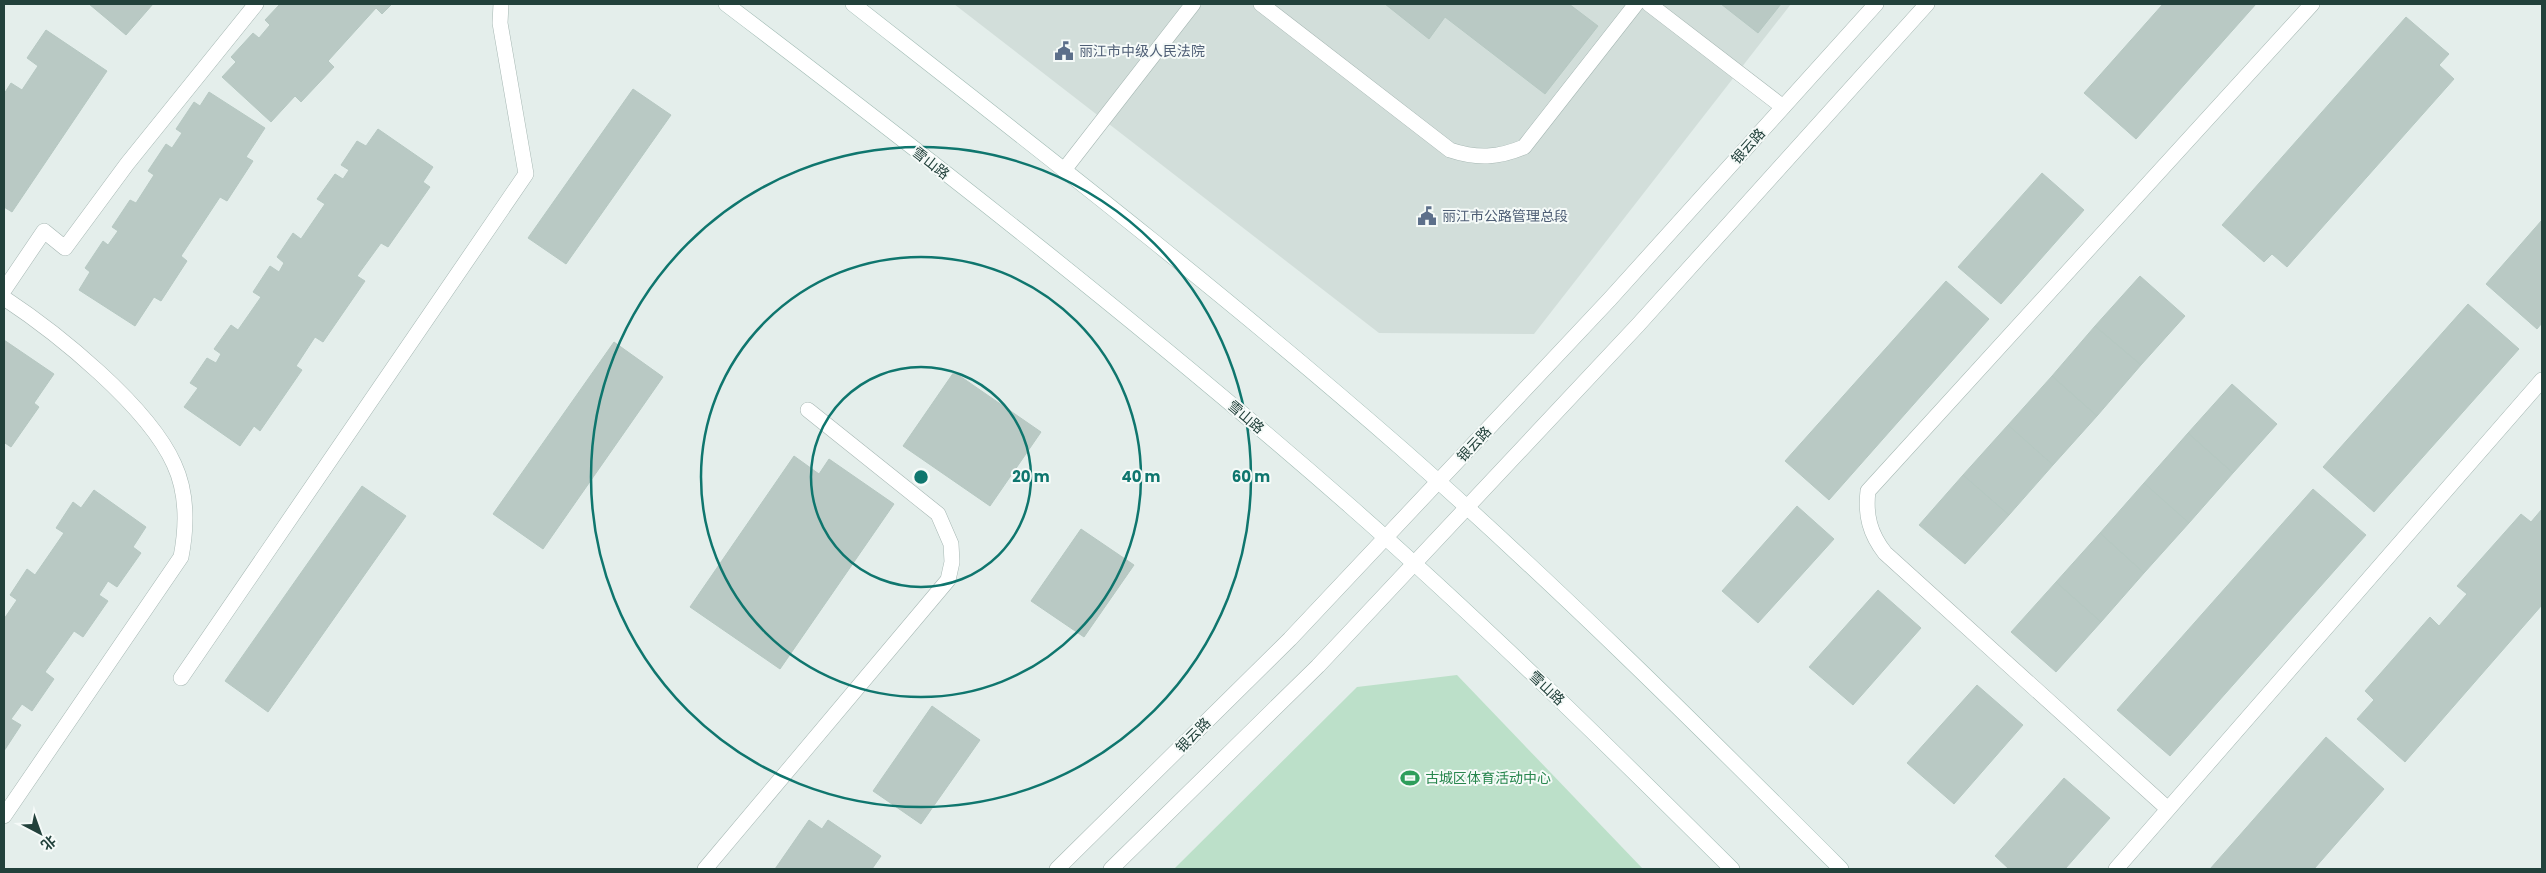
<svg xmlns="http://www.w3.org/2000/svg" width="2546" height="873" viewBox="0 0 2546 873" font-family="Poppins,'Noto Sans SC',sans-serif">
<rect width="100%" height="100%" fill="#e4eeeb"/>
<path fill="#d2deda" d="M954,4H1791L1534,334L1379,333Z"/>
<path fill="#bce0c9" d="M1457,675L1643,869H1174L1357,687Z"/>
<path fill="#b9c9c4" stroke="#b6c8c2" d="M89,4H153L126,35Z
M280,4H392L382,14L376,8L328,61L334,67L301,102L295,96L271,122L222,77L236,62L231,57L253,33L259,38L270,25L265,20Z
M1385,4H1569L1598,26L1545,94L1445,17L1429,39Z
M1721,4H1781L1758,33Z
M2163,4H2256L2136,139L2084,93Z
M2406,17L2449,54L2439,65L2454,79L2287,267L2272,254L2264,262L2222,225Z
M46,30L107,71L12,212L4,207V94L11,83L22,90L38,66L27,58Z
M633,89L671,115L566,264L528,238Z
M209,92L265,128L246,157L253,161L227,201L220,197L181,256L187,261L161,301L154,297L135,326L79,290L90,272L85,268L103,241L108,245L118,231L112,227L130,200L136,203L154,175L148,171L166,144L172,148L182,133L176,129L194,102L200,106Z
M378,129L433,167L423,182L430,187L388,247L381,243L357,276L365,281L323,342L315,337L296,366L302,370L260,431L254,426L240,446L184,407L198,388L190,383L207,358L216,363L221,354L214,349L231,325L238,330L261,297L253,292L270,266L279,272L284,263L277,257L293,233L301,239L325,204L317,199L335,174L343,179L349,170L341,165L357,141L366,146Z
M2042,173L2084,210L2001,304L1958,267Z
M2542,220V323L2537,329L2486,284Z
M2140,276L2185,316L2141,365L2095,326Z
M1946,281L1989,319L1829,500L1785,461Z
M2468,304L2519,349L2374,512L2323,467Z
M2095,326L2141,365L2097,416L2052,376Z
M4,340L54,374L34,403L39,407L11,447L5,443L4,446Z
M614,342L663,377L543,549L493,514Z
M954,372L1041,432L990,506L903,446Z
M2052,376L2097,416L2053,465L2008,425Z
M2232,384L2277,424L2233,473L2188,433Z
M2008,425L2053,465L2009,515L1963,475Z
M2188,433L2233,473L2189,523L2144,483Z
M794,456L819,474L829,459L894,504L780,669L690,607Z
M1963,475L2009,515L1965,564L1919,525Z
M2144,483L2189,523L2144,573L2100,533Z
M362,486L406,516L268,712L225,681Z
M2313,489L2366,535L2170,756L2117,710Z
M94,490L146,527L133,547L141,553L117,587L108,581L99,595L108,601L83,637L74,631L45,672L54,679L32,711L22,704L11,719L21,725L4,751V619L17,600L10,595L27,569L35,575L64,533L56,528L73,502L81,508Z
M1797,506L1834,539L1758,623L1722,591Z
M2542,509V605L2405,762L2357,719L2374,700L2365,691L2430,617L2439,626L2467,594L2457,586L2521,514L2531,522Z
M1081,529L1134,565L1084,637L1031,601Z
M2100,533L2144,573L2101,622L2056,582Z
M2056,582L2101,622L2056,672L2011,632Z
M1878,590L1921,628L1853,705L1809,667Z
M1977,685L2023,725L1954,804L1907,763Z
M932,706L980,740L921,824L873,791Z
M2326,737L2384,789L2314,869H2210Z
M2064,778L2110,818L2065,869H2009L1995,856Z
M809,820L822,829L828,820L881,856L872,869H775Z"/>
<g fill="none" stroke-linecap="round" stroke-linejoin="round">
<g stroke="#a6b7b3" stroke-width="16">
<path id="lane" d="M1261,4L1450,150C1477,159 1498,158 1524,147L1636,4
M1649,4L1783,107
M1064,170L1193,4
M4,290L44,231L65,248L127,164L256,4
M4,298C57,333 148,406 174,464C188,494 187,526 181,557L4,816
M181,678L526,174L500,23L501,4
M2168,809L1885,553C1870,534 1865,515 1868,491L2312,4
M705,869L948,580L952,562L951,544L938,514L808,410
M2116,869L2542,380"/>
</g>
<g stroke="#a6b7b3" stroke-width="16">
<path id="street" d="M1057,869L1290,639L1610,299L1876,4
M1111,869L1318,666L1638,325L1927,4"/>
</g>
<g stroke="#a1bbb4" stroke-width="16">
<path id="secondary" d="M726,4C938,165 1149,330 1350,506C1482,622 1607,745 1732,869
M853,4C1038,149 1225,294 1402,449C1554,583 1698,726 1841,869"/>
</g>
<use href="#lane" stroke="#fff" stroke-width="15"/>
<use href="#street" stroke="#fff" stroke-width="15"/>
<use href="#secondary" stroke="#fff" stroke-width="15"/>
</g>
<g fill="none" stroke="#0f766e" stroke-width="2.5">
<circle cx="921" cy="477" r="110"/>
<circle cx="921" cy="477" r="220"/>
<circle cx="921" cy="477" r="330"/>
</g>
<defs>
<g id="civic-bare" transform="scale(1.5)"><path d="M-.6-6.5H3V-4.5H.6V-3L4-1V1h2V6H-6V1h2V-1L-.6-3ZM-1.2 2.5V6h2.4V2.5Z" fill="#5c6f8a" stroke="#f5faf8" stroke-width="2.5" paint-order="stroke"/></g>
<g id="stadium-bare" transform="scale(1.5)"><path d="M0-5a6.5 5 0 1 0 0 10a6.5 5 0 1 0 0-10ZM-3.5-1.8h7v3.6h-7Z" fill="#2e9e5b" stroke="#f5faf8" stroke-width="2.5" paint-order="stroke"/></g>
</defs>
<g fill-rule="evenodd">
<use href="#civic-bare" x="1064" y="51"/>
<use href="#civic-bare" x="1427" y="216"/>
<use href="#stadium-bare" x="1410" y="778"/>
</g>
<g text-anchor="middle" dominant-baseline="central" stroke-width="4" stroke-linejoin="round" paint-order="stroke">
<g font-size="14" fill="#4e5e75" stroke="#f5faf8" text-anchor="start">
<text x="1079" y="51">丽江市中级人民法院</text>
<text x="1442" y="216">丽江市公路管理总段</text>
</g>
<g font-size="14" fill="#22413b" stroke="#f5faf8">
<text transform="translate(1748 146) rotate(-48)">银云路</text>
<text transform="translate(931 163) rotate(38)">雪山路</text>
<text transform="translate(1246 417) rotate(40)">雪山路</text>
<text transform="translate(1474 444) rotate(-47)">银云路</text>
<text transform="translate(1547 688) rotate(43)">雪山路</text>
<text transform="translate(1193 735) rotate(-45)">银云路</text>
</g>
<g font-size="14" fill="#27864d" stroke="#f5faf8" text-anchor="start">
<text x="1425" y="778">古城区体育活动中心</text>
</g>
</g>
<circle cx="921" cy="477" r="8" fill="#0f766e" stroke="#f5faf8" stroke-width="2.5"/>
<g font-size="15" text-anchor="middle" font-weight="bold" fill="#0f766e" stroke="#f5faf8" stroke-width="4" stroke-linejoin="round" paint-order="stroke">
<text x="1031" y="482">20 m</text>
<text x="1141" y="482">40 m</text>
<text x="1251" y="482">60 m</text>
</g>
<rect width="2546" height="873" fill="none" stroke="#22413b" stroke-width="10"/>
<g transform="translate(40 833) rotate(139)" stroke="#f5faf8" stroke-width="4" paint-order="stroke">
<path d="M0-4L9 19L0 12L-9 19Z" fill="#22413b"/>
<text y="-8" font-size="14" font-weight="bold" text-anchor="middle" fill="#22413b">北</text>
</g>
</svg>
